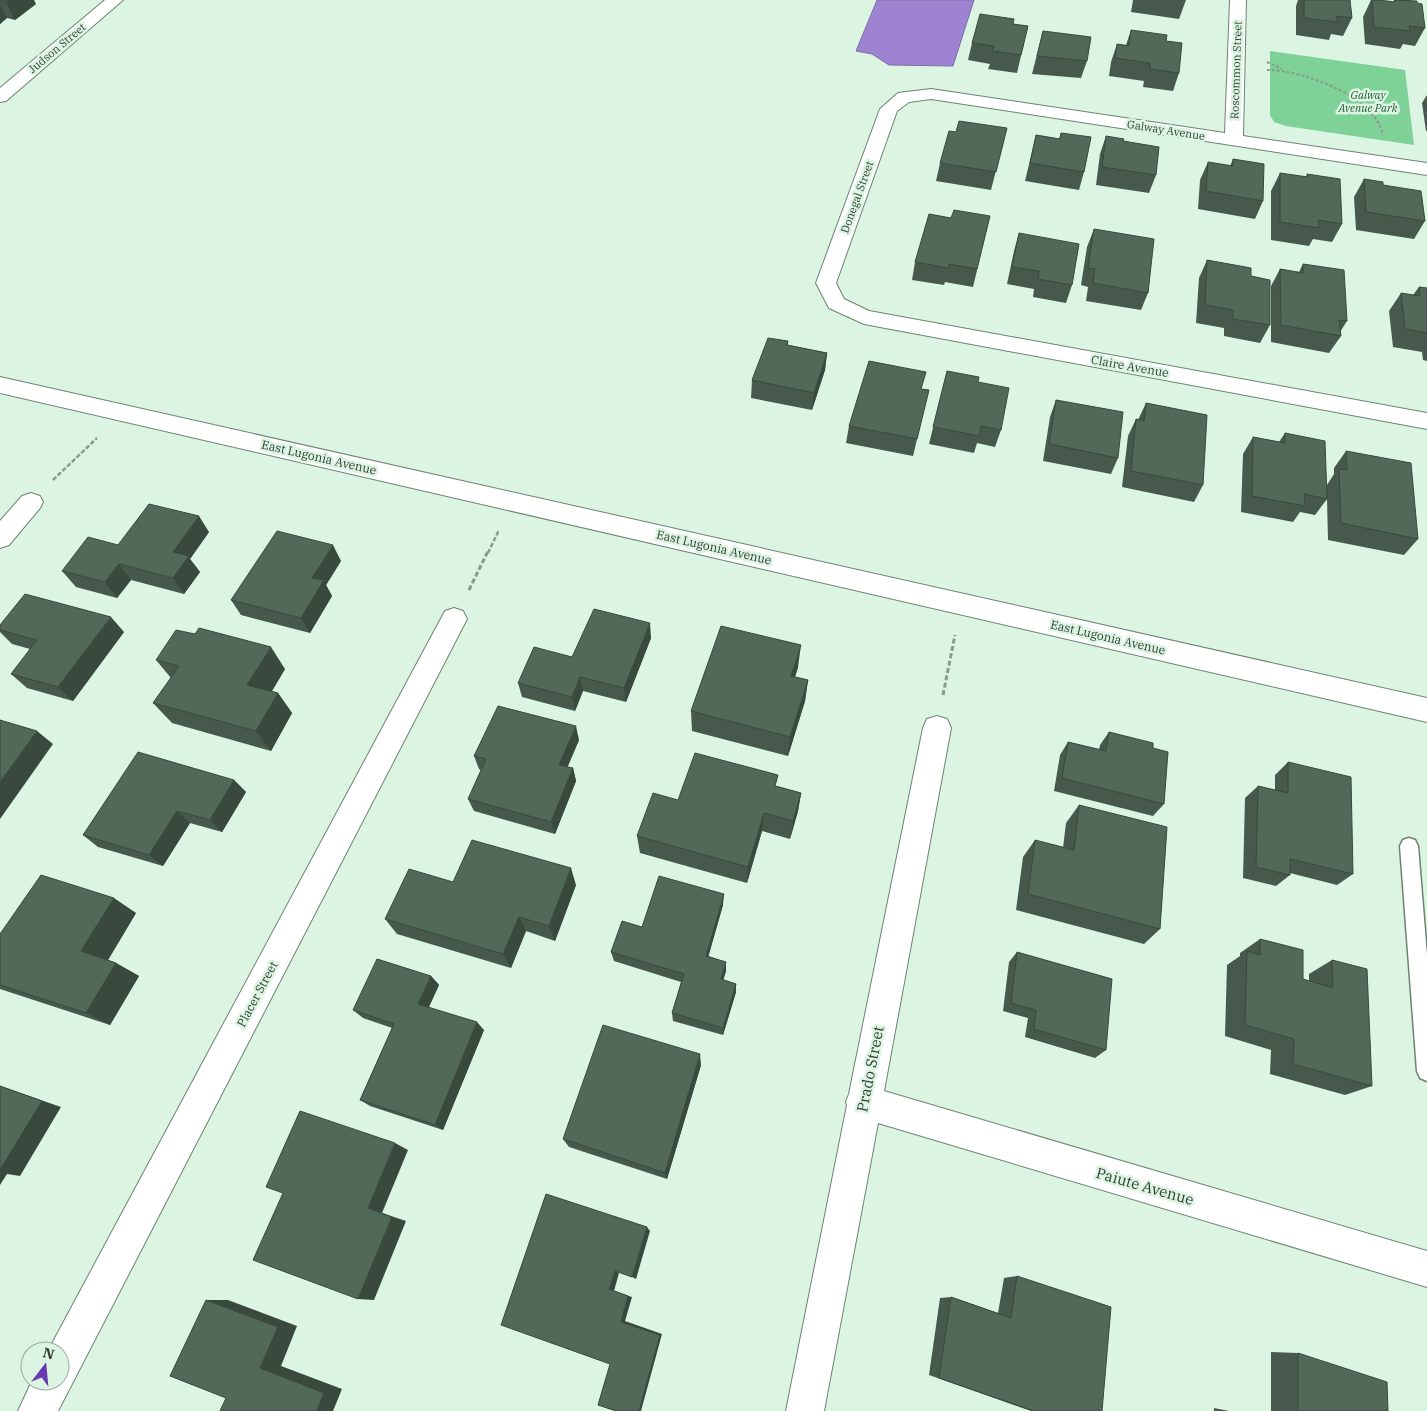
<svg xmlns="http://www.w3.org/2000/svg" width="1427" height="1411" viewBox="0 0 1427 1411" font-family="'IBM Plex Serif',serif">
<rect width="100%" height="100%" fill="#dcf5e2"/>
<path fill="#7ed197" d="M1270,51L1405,70L1414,145L1286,126L1274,122L1270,115Z"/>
<path fill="#9d83d2" stroke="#7d6ea3" d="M877,0H974L953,66L889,65L872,54L856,51Z"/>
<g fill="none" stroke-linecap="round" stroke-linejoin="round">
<g stroke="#6c8371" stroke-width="3">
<path id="service" d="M1409,838L1415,840L1418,846L1427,955V1081L1420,1078L1417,1071L1400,846L1403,840Z"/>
</g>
<g stroke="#6c8371" stroke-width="2">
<path id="minor" d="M1230,0H1246L1243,136L1427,163V175L931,99L909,102L897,111L836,283L844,299L869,311L1427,413V429L864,324L829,308L816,283L880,109L898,93L931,89L1225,133Z
M31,493L40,496L43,502L40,508L9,545L0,548V521L22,496Z
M454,608L463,611L467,619L58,1411H18L32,1381H60V1351H48L445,611Z
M937,716L947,719L951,728L884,1091L1427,1251V1287L878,1123L824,1411H786L847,1105L846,1102L849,1094L923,728L927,719Z"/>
</g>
<g stroke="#6c8371" stroke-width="2">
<path id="tertiary" d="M105,0H123L6,101L0,102V88Z"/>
</g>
<g stroke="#6c8371" stroke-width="2">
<path id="secondary" d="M0,377L1427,698V722L0,393Z"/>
</g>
<path stroke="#899b8e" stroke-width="2" stroke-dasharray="3 2" stroke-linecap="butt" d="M1267,62L1282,69
M1267,70C1303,70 1375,96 1383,135"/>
<path stroke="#899b8e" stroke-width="2.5" stroke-dasharray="4.5 2" stroke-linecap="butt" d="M53,480L97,438
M488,553L499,530"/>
<path stroke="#899b8e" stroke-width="3" stroke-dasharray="5 2.5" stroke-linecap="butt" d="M469,590L488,551
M943,695L955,635"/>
<use href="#service" fill="#fff" fill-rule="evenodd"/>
<use href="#minor" fill="#fff" fill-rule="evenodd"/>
<use href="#tertiary" fill="#fff" fill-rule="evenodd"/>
<use href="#secondary" fill="#fff" fill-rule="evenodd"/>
</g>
<path fill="#47594c" d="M0,0L36,4L15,20L7,18L0,24Z
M1133,0H1186L1179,19L1131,12Z
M1298,0H1350L1352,18L1343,36L1331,34L1329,40L1296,35V6Z
M1371,0H1379L1393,2L1394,0H1410L1425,28L1415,46L1403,44L1400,49L1365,44L1363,17Z
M1013,24L1028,26L1017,73L988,69L990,64L968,60L972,43Z
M1131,30L1166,41L1179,73L1173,91L1143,87L1144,81L1109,76L1111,62L1117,44L1126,45Z
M1043,31L1087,61L1081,78L1032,74Z
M1427,95V131H1426L1422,103Z
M1007,128L991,190L936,181L940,163L956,132Z
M1061,133L1084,172L1079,190L1025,181L1036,135L1059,139Z
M1106,136L1123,141L1156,175L1149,193L1096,185L1100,154Z
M1233,159L1263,201L1255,219L1198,209L1200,180L1208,162L1230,166Z
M1280,173L1306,177L1307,174L1342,224L1332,242L1313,239L1309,246L1271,240V191Z
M1364,179L1383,185L1425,221L1414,239L1356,230L1354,197Z
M990,216L973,287L945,282L944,285L912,280L915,262L951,218Z
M1094,229L1148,293L1141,310L1086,301L1088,287L1081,285L1087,247Z
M1019,233L1072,285L1066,303L1033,297L1034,289L1007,284L1014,251Z
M1207,260L1251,276L1270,325L1260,343L1224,336V328L1196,323L1199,278Z
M1303,264L1347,321L1340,332L1341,336L1329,353L1271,342V286L1280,269L1299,272Z
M1419,287L1427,288V361L1423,360L1422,352L1393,347L1389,311L1401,293L1413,295Z
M788,341V345L827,353L825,370L812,410L751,398L752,380Z
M947,371L978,382L1001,430L995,447L977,443L974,453L929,444Z
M922,389L929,390L913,456L846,443L849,426Z
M1056,400L1118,458L1111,474L1043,461L1050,417Z
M1146,403L1203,485L1194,502L1122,487L1128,436L1136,419L1138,420Z
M1285,433L1327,485L1334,474V468L1346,451L1418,539L1404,555L1328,540L1327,499L1315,515L1300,512L1293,522L1241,512L1243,454L1253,437L1279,442Z
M209,532L190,559L200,572L184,594L131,580L117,598L76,587L62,571L118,545Z
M341,561L326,585L332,596L310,633L241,615L231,600Z
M0,625L124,632L73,701L27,688L11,674L30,649L12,644L0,632Z
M651,638L626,702L583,691L575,711L522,697L518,683L572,657Z
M156,660L285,669L272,691L278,693L292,713L271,751L172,723L153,703L171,678Z
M798,667L795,677L808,680L805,701L788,756L692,731L691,711Z
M1109,732L1153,748L1164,804L1153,816L1054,791L1060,755L1068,742L1099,750L1100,745Z
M579,740L567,767L573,768L576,781L555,834L474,811L468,799L481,770L479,769L474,756Z
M1288,762L1353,874L1337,885L1290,873V875L1276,886L1243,878L1245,798L1258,786L1275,790V775Z
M234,780L246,792L222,832L190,823L163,866L98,847L83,835Z
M777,786L801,793L798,811L790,839L762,831L747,883L640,853L637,836L678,800Z
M1079,805L1160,929L1144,944L1016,910L1023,857L1035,840L1063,848L1066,823Z
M576,885L555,941L526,931L511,968L397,934L385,919Z
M723,905L708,956L726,962V971L723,980L736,984V992L723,1035L673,1021L672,1013L681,982L614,961L611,952L642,927Z
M136,913L108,960L116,963L139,976L110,1025L0,989V934Z
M1260,939L1303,979L1309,981V974L1332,960L1372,1086L1345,1095L1270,1074L1271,1050L1225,1036L1227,965L1240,956V953Z
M1017,952L1106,1050L1095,1058L1025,1037L1028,1018L1003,1011L1009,962Z
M431,976L439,985L429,1007L484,1030L443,1130L370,1106L360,1100L392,1028L363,1018L353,1010Z
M701,1065L667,1179L569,1147L563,1139Z
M1017,1276L1102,1411H1031L929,1375L940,1298L951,1297L998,1313L1004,1278Z
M1271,1352L1298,1353L1388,1411H1271Z
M1214,1408L1229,1411H1214Z"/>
<path fill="#39493e" d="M9,0H34L36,4L15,20L6,2Z
M0,5L7,18L0,24Z
M827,353L825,370L812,410L814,393Z
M199,516L209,532L190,559L200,572L184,594L173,578V552Z
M333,545L341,561L326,585L332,596L310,633L301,618L312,578Z
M119,564L131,580L117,598L105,582Z
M111,617L124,632L73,701L58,687Z
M650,623L651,638L626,702L624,688Z
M801,645L798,667L789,697L791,676Z
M271,647L285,669L263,706L247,685Z
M580,677L583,691L575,711L572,697Z
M808,680L805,701L788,756L790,737Z
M278,693L292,713L271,751L256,731Z
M576,726L579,740L563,778L559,765Z
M37,731L53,744L0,819V782Z
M573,768L576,781L555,834L551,822Z
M234,780L246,792L222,832L210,820Z
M801,793L798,811L790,839L793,821Z
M177,811L190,823L163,866L149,855Z
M764,813L762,831L747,883L748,867Z
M571,868L576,885L555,941L549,926Z
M724,894L723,905L706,965V956Z
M114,898L136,913L105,965L81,951Z
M519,917L526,931L511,968L503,954Z
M726,962V971L721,988V979Z
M116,963L139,976L110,1025L86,1013Z
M431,976L439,985L426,1013L418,1004Z
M736,984V992L723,1035V1028Z
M477,1022L484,1030L443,1130L435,1125Z
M700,1054L701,1065L667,1179L665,1173Z
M0,1086L61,1107L20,1176L7,1174L0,1185Z
M395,1143L408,1150L382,1213L406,1221L374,1300L358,1299L368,1208Z
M647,1227L650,1231L636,1279L632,1277Z
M615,1271L619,1273L614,1291L632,1297L625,1321L662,1334L641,1411H639L621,1322L609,1289Z
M206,1300H228L297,1326L281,1366L342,1389L333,1411H317L260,1368Z"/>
<path fill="#526858" stroke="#39493e" d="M0,0H9L6,2L0,1Z
M1304,0H1350L1352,18L1337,16V22L1304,18Z
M1372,0H1379L1395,2V0L1417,1V3L1422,4L1425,28L1409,26L1410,31L1374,27Z
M980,14L1014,19L1013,24L1028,26L1021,55L992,51L994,46L972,43Z
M1131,30L1167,35L1166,41L1182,43L1179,73L1150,69V63L1115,58L1117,44L1129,46Z
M1043,31L1091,37L1087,61L1037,56Z
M959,121L1007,128L996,172L940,163L949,131L956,132Z
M1061,133L1091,137L1084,172L1030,163L1036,135L1060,139Z
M1106,136L1124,139L1123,141L1159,147L1156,175L1102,167Z
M1233,159L1264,164L1263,201L1206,191L1208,162L1233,166Z
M1280,173L1308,177L1307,174L1340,179L1342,224L1318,220L1319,228L1280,222Z
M1364,179L1383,182V185L1421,191L1425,221L1366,212Z
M954,210L990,216L977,269L949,264L948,268L915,262L929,214L951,218Z
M1094,229L1154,239L1148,293L1093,283L1095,269L1088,268Z
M1019,233L1079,244L1072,285L1038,279L1039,271L1012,267Z
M1207,260L1251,268V276L1270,280V325L1233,319V310L1205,305Z
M1303,264L1344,270L1347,321L1339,320L1341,336L1281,325L1280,269L1303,273Z
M1419,287L1427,288V333L1405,329L1401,293L1420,296Z
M768,338L788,341L787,345L827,353L814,393L752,380Z
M869,361L926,372L921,389L929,390L917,439L849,426Z
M947,371L979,377L978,382L1009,388L1001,430L981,426L979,436L933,427Z
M1056,400L1123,412L1118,458L1049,444Z
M1146,403L1207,415L1203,485L1131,471L1136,419L1144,421Z
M1285,433L1325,441L1327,499L1304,494L1305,506L1252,496L1253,437L1285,443Z
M1346,451L1411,463L1418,539L1341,523L1339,469L1347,470Z
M149,504L199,516L173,552L189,556L173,578L119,564L105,582L62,571L88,537L118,545Z
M277,531L333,545L312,578L324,580L301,618L231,600Z
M25,594L111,617L58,687L11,674L37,640L0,630V625Z
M594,609L650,623L624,688L580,677L572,697L518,683L534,647L572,657Z
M721,626L801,645L791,676L808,680L790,737L691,711Z
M199,628L271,647L247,685L278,693L256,731L153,703L179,666L156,660L176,630L195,634Z
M498,706L576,726L559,765L573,768L551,822L468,799L486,759L474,756Z
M0,720L37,731L0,782Z
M1109,732L1153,743V748L1168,752L1164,804L1062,778L1068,742L1106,751Z
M138,752L234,780L210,820L177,811L149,855L83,835Z
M695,753L778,775L775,786L801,793L793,821L764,813L748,867L637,836L653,793L678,800Z
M1288,762L1351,777L1353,874L1290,859V875L1256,867L1258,786L1288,793Z
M1079,805L1167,827L1160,929L1028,894L1035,840L1074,850Z
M472,840L571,868L549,926L519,917L503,954L385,919L409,869L453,882Z
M41,875L114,898L81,951L116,963L86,1013L0,985V934Z
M659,876L724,894L706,956L726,962L721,979L736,984L723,1028L672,1013L684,974L611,952L622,921L642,927Z
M1260,939L1303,950V979L1333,988L1332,960L1367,969L1372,1086L1293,1064L1294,1039L1245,1025L1247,951L1260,955Z
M1017,952L1112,979L1106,1050L1034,1029L1036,1010L1011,1003Z
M377,959L431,976L418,1004L477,1022L435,1125L360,1100L394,1024L353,1010Z
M603,1025L700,1054L665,1173L563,1139Z
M0,1086L42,1101L0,1170Z
M300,1111L395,1143L368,1208L392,1217L358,1299L253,1260L283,1193L266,1187Z
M546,1194L647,1227L632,1277L615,1271L609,1289L628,1296L621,1322L660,1335L639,1411H616L598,1405L610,1364L501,1325Z
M1017,1276L1111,1307L1102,1411H1034L939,1378L951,1297L1011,1318Z
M206,1300L278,1327L260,1368L324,1393L317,1411H220L226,1398L170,1376Z
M1298,1353L1387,1382L1388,1411H1298Z"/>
<g text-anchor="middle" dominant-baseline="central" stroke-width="5" stroke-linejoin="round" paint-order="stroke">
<g font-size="11" fill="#333d36" stroke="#dcf5e2">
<text transform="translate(57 48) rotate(-40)">Judson Street</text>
<text transform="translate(1236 70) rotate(-88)">Roscommon Street</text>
<text transform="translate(1166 130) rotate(9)">Galway Avenue</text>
<text transform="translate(857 197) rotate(-70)">Donegal Street</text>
</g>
<g font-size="11" font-style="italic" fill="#26603a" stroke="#dcf5e2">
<text x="1368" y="95">Galway<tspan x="1368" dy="13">Avenue Park</tspan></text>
</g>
<g font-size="12" fill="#333d36" stroke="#dcf5e2">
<text transform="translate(1130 366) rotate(10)">Claire Avenue</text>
<text transform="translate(319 457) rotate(13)">East Lugonia Avenue</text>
<text transform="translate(714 547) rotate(13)">East Lugonia Avenue</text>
<text transform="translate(1108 637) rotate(13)">East Lugonia Avenue</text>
<text transform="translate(257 994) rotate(-62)">Placer Street</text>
</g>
<g font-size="15" fill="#333d36" stroke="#dcf5e2">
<text transform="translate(870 1069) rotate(-79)">Prado Street</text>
<text transform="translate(1145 1186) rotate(16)">Paiute Avenue</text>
</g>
</g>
<g transform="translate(45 1366) rotate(16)"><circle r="24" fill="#dcf5e2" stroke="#98ab9d"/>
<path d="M0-4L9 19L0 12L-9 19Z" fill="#6a38b0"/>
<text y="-8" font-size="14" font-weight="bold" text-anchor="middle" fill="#333d36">N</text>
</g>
</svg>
